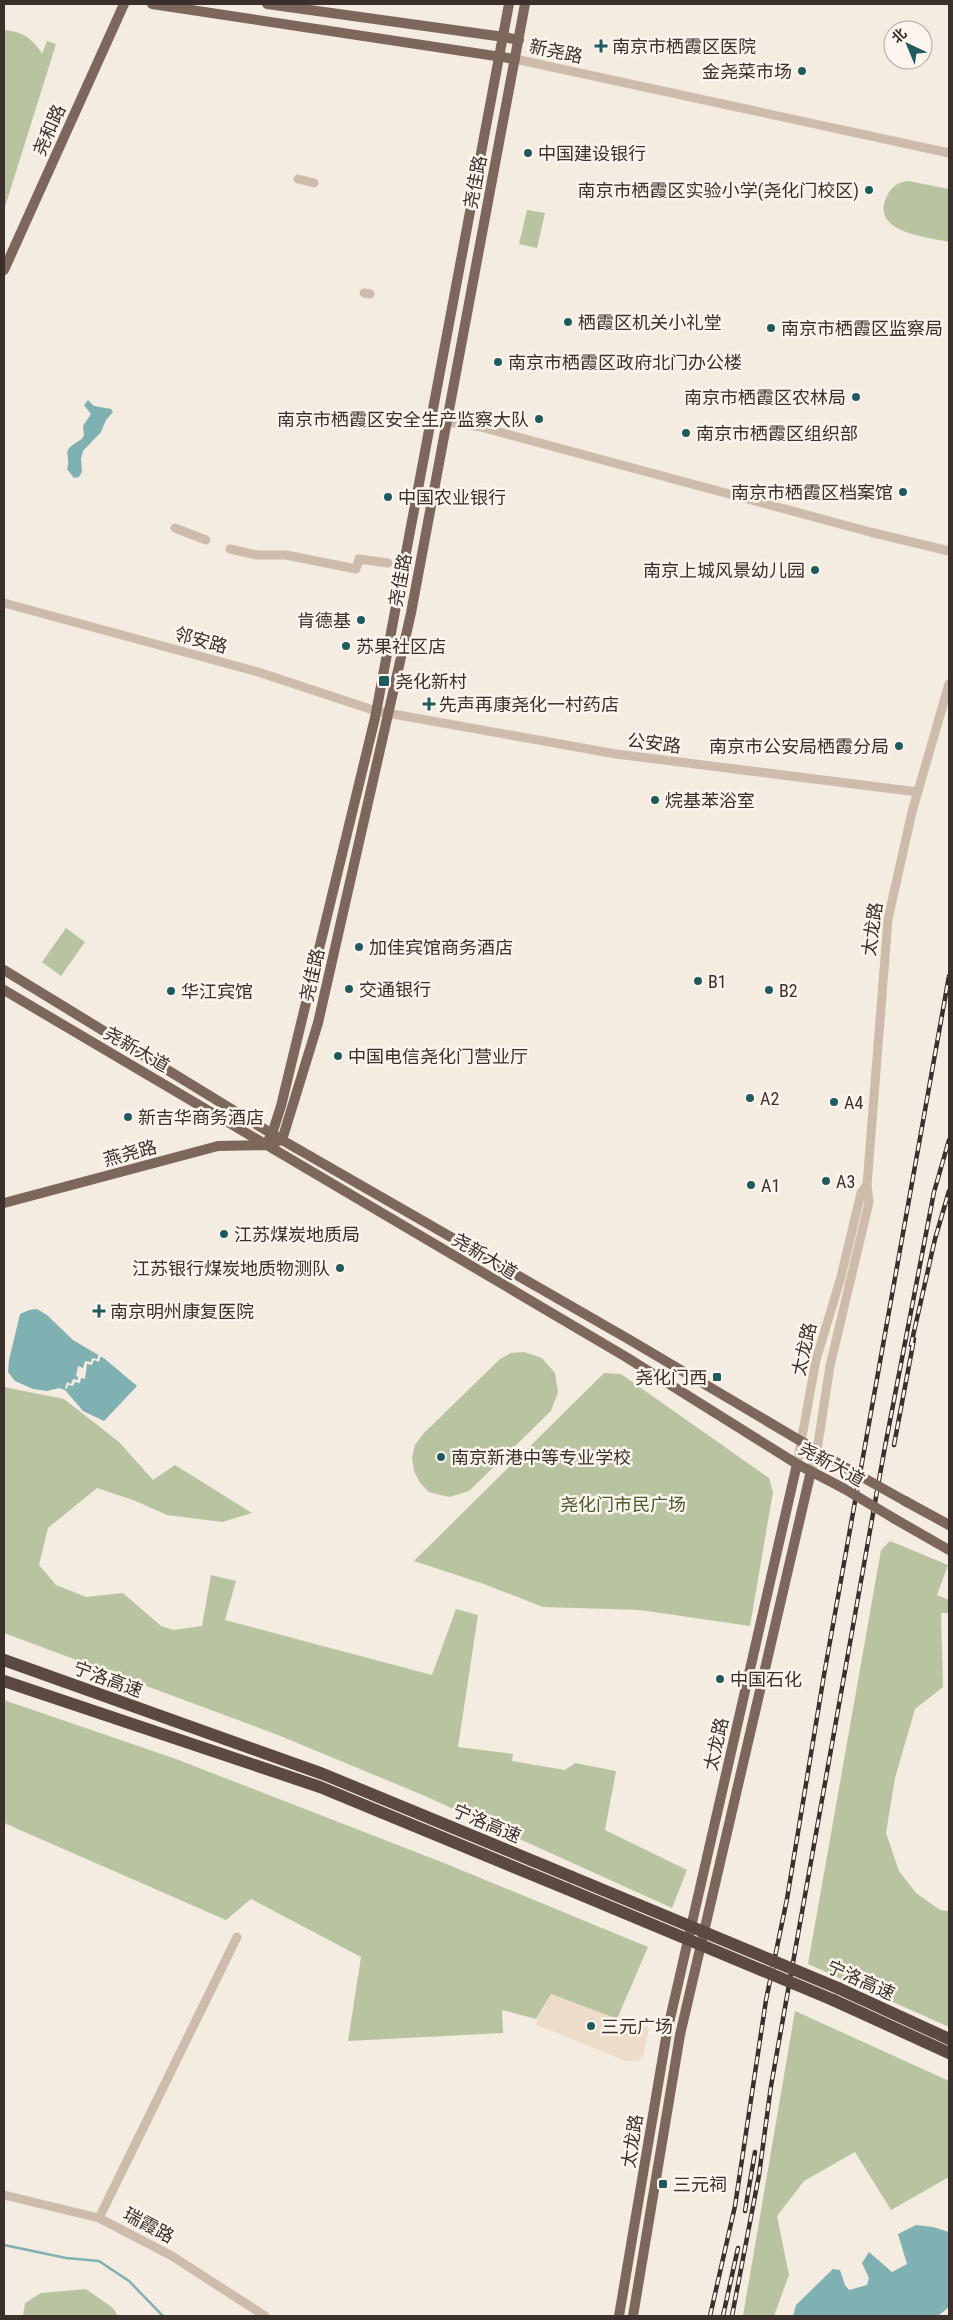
<svg xmlns="http://www.w3.org/2000/svg" width="953" height="2320" viewBox="0 0 953 2320" font-family="'Roboto Condensed','Noto Sans SC',sans-serif">
<rect width="100%" height="100%" fill="#f4ebe1"/>
<path fill="#b8c4a0" d="M4,30C21,31 34,39 42,54L47,41L56,44L4,210Z
M908,181L949,189V242C928,237 869,233 887,196C891,187 898,182 908,181Z
M527,210L545,213L537,248L519,244Z
M66,928L85,942L61,976L42,962Z
M524,1352L542,1358L555,1373L558,1392L551,1411L469,1491L449,1497L429,1492L420,1483L414,1471L412,1458L415,1445L423,1434L500,1359L511,1353Z
M604,1373L621,1374L769,1478L773,1492L750,1626L640,1610L543,1607L484,1584L414,1561Z
M4,1387L64,1399L119,1442L153,1480L175,1465L252,1513L222,1522L167,1515L133,1500L97,1488L48,1528L39,1565L56,1585L86,1597L123,1593L161,1626L173,1630L202,1626L211,1575L236,1581L225,1620L432,1675L456,1609L478,1615L458,1747L513,1754L512,1761L565,1770L575,1763L616,1771L605,1830L687,1870L672,1908L425,1796L278,1735L4,1633Z
M890,1541L948,1565L937,1595L949,1600V1613H941L943,1687L915,1709L895,1778L886,1833L899,1871L916,1893L940,1910L949,1911V2027L808,1964L881,1550Z
M4,1700L176,1759L444,1863L648,1947L617,2019L551,1994L536,2019L502,2010L503,2033L348,2041L361,1957L251,1899L226,1920L4,1823Z
M795,2011L949,2081V2177L891,2210L855,2152L804,2181L777,2216L789,2275L774,2316H743Z
M86,2289L113,2308L118,2316H23L25,2303L41,2293Z"/>
<path fill="#ecdcc8" d="M551,1994L617,2019L649,2028L643,2056L638,2061H626L535,2024Z"/>
<path fill="#7fb0b2" d="M88,400L94,406L111,409L113,412L106,420L101,432L83,451L81,459L82,472L79,477L74,478L67,469C70,462 66,453 68,450C71,444 80,442 84,436L83,426L91,414L84,405Z
M37,1309L47,1315L73,1340L105,1359L137,1386L104,1421L83,1411L65,1390L59,1388L47,1391L33,1389L15,1381L8,1372L9,1360L20,1314L29,1310Z
M916,2225L933,2227L949,2232V2307L938,2316H793L796,2305L833,2269L840,2270L845,2285L849,2290L867,2285L869,2278L862,2263L869,2252L892,2272L907,2264L898,2234Z"/>
<path fill="#f4ebe1" d="M99,1354L101,1355L99,1362L94,1360L92,1365L87,1364L85,1379L81,1378L80,1383L75,1382L73,1386L68,1385L67,1389L65,1388L67,1382L71,1384L73,1379L78,1380V1377L76,1376L78,1366L83,1368L85,1361L91,1362L92,1358L97,1359Z"/>
<g fill="none" stroke-linecap="round" stroke-linejoin="round">
<path stroke="#7fb0b2" stroke-width="2.5" d="M4,2245L66,2258L99,2261L129,2281L163,2316"/>
<path stroke="#cdbbac" stroke-width="9" d="M515,59L949,153
M298,179L314,183
M364,293L370,294
M447,422L481,427L870,532L949,551
M175,528L206,540
M230,549L257,555H286L356,569L359,559L388,563
M4,603L258,672L376,711L616,754L918,792
M797,1464L816,1360L841,1277L861,1193L867,1185
M811,1471L817,1450L830,1366L869,1202L867,1185L888,919L912,812L949,684
M4,2195L99,2218L172,2256L265,2316
M99,2218L237,1937"/>
<path stroke="#7d675c" stroke-width="10" d="M152,4L515,59
M267,4L504,37L519,40
M4,270L124,4
M4,970L282,1140L630,1340L848,1469
M4,990L626,1357L797,1464L843,1488
M266,1144L272,1134L281,1106L375,718L509,4
M4,1203L218,1146L266,1145L282,1140L318,1023L411,613L525,4
M905,1501L949,1525
M895,1519L949,1550
M619,2316L667,2032L797,1464
M633,2316L680,2035L811,1471"/>
<path stroke="#5c4a42" stroke-width="12" d="M4,1660L323,1774L572,1877
M4,1681L320,1787L567,1889
M838,1988L949,2039
M833,2000L949,2053"/>
<g stroke="#3b302b" stroke-width="4.5">
<path id="rail" d="M911,1345L935,1239L949,1191
M894,1445L914,1339
M745,2211L755,2152
M710,2316L735,2206L766,2000L787,1899L824,1675L949,976
M723,2316L738,2248
M732,2316L759,2175L771,2086L884,1452L934,1192L949,1140"/>
</g>
<use href="#rail" stroke="#fbf5ee" stroke-width="2.5" stroke-dasharray="8" stroke-linecap="butt"/>
<path stroke="#7d675c" stroke-width="10" d="M848,1469L905,1501
M843,1488L895,1519"/>
<path stroke="#5c4a42" stroke-width="12" d="M572,1877L838,1988
M567,1889L833,2000"/>
</g>
<g fill="#1f5a5e" stroke="#fbf5ee" stroke-width="2">
<path d="M598.5 38.5h5v5h5v5h-5v5h-5v-5h-5v-5h5z"/>
<circle cx="802" cy="71" r="5"/>
<circle cx="528" cy="153" r="5"/>
<circle cx="869" cy="190" r="5"/>
<circle cx="568" cy="322" r="5"/>
<circle cx="771" cy="328" r="5"/>
<circle cx="498" cy="362" r="5"/>
<circle cx="856" cy="397" r="5"/>
<circle cx="539" cy="419" r="5"/>
<circle cx="686" cy="433" r="5"/>
<circle cx="903" cy="492" r="5"/>
<circle cx="388" cy="497" r="5"/>
<circle cx="815" cy="570" r="5"/>
<circle cx="361" cy="620" r="5"/>
<circle cx="346" cy="646" r="5"/>
<rect x="378" y="675" width="12" height="12" rx="2.5"/>
<path d="M426.5 696.5h5v5h5v5h-5v5h-5v-5h-5v-5h5z"/>
<circle cx="899" cy="746" r="5"/>
<circle cx="655" cy="800" r="5"/>
<circle cx="359" cy="947" r="5"/>
<circle cx="698" cy="981" r="5"/>
<circle cx="349" cy="989" r="5"/>
<circle cx="769" cy="990" r="5"/>
<circle cx="171" cy="991" r="5"/>
<circle cx="338" cy="1056" r="5"/>
<circle cx="750" cy="1098" r="5"/>
<circle cx="834" cy="1102" r="5"/>
<circle cx="128" cy="1117" r="5"/>
<circle cx="826" cy="1181" r="5"/>
<circle cx="751" cy="1185" r="5"/>
<circle cx="224" cy="1234" r="5"/>
<circle cx="340" cy="1268" r="5"/>
<path d="M96.5 1303.5h5v5h5v5h-5v5h-5v-5h-5v-5h5z"/>
<rect x="712" y="1372" width="10" height="10" rx="2.5"/>
<circle cx="441" cy="1457" r="5"/>
<circle cx="720" cy="1679" r="5"/>
<circle cx="591" cy="2026" r="5"/>
<rect x="658" y="2179" width="10" height="10" rx="2.5"/>
</g>
<g text-anchor="middle" dominant-baseline="central" stroke-width="5" stroke-linejoin="round" paint-order="stroke">
<g font-size="18" fill="#3b302b" stroke="#fbf5ee" text-anchor="start">
<text x="612" y="46">南京市栖霞区医院</text>
<text x="792" y="71" text-anchor="end">金尧菜市场</text>
<text x="538" y="153">中国建设银行</text>
<text x="859" y="190" text-anchor="end">南京市栖霞区实验小学(尧化门校区)</text>
<text x="578" y="322">栖霞区机关小礼堂</text>
<text x="781" y="328">南京市栖霞区监察局</text>
<text x="508" y="362">南京市栖霞区政府北门办公楼</text>
<text x="846" y="397" text-anchor="end">南京市栖霞区农林局</text>
<text x="529" y="419" text-anchor="end">南京市栖霞区安全生产监察大队</text>
<text x="696" y="433">南京市栖霞区组织部</text>
<text x="893" y="492" text-anchor="end">南京市栖霞区档案馆</text>
<text x="398" y="497">中国农业银行</text>
<text x="805" y="570" text-anchor="end">南京上城风景幼儿园</text>
<text x="351" y="620" text-anchor="end">肯德基</text>
<text x="356" y="646">苏果社区店</text>
<text x="395" y="681">尧化新村</text>
<text x="439" y="704">先声再康尧化一村药店</text>
<text x="889" y="746" text-anchor="end">南京市公安局栖霞分局</text>
<text x="665" y="800">烷基苯浴室</text>
<text x="369" y="947">加佳宾馆商务酒店</text>
<text x="708" y="981">B1</text>
<text x="359" y="989">交通银行</text>
<text x="779" y="990">B2</text>
<text x="181" y="991">华江宾馆</text>
<text x="348" y="1056">中国电信尧化门营业厅</text>
<text x="760" y="1098">A2</text>
<text x="844" y="1102">A4</text>
<text x="138" y="1117">新吉华商务酒店</text>
<text x="836" y="1181">A3</text>
<text x="761" y="1185">A1</text>
<text x="234" y="1234">江苏煤炭地质局</text>
<text x="330" y="1268" text-anchor="end">江苏银行煤炭地质物测队</text>
<text x="110" y="1311">南京明州康复医院</text>
<text x="707" y="1377" text-anchor="end">尧化门西</text>
<text x="451" y="1457">南京新港中等专业学校</text>
<text x="730" y="1679">中国石化</text>
<text x="601" y="2026">三元广场</text>
<text x="673" y="2184">三元祠</text>
</g>
<g font-size="18" fill="#3b302b" stroke="#fbf5ee">
<text transform="translate(556 51) rotate(12)">新尧路</text>
<text transform="translate(49 130) rotate(-66)">尧和路</text>
<text transform="translate(475 182) rotate(-79)">尧佳路</text>
<text transform="translate(400 580) rotate(-79)">尧佳路</text>
<text transform="translate(201 640) rotate(15)">邻安路</text>
<text transform="translate(654 743) rotate(7)">公安路</text>
<text transform="translate(872 929) rotate(-82)">太龙路</text>
<text transform="translate(312 975) rotate(-77)">尧佳路</text>
<text transform="translate(137 1049) rotate(30)">尧新大道</text>
<text transform="translate(130 1153) rotate(-15)">燕尧路</text>
<text transform="translate(485 1256) rotate(31)">尧新大道</text>
<text transform="translate(804 1349) rotate(-77)">太龙路</text>
<text transform="translate(832 1464) rotate(29)">尧新大道</text>
<text transform="translate(108 1679) rotate(20)">宁洛高速</text>
<text transform="translate(716 1744) rotate(-77)">太龙路</text>
<text transform="translate(487 1823) rotate(23)">宁洛高速</text>
<text transform="translate(861 1980) rotate(24)">宁洛高速</text>
<text transform="translate(632 2141) rotate(-81)">太龙路</text>
<text transform="translate(149 2225) rotate(28)">瑞霞路</text>
</g>
<g font-size="18" fill="#4a5a2e" stroke="#fbf5ee">
<text x="623" y="1504">尧化门市民广场</text>
</g>
</g>
<rect width="953" height="2320" fill="none" stroke="#3b302b" stroke-width="10"/>
<g transform="translate(908 45) rotate(316)"><circle r="24" fill="#fbf5ee" stroke="#aea6a0"/>
<path d="M0-4L9 19L0 12L-9 19Z" fill="#1f5a5e"/>
<text y="-8" font-size="14" font-weight="bold" text-anchor="middle" fill="#3b302b">北</text>
</g>
</svg>
